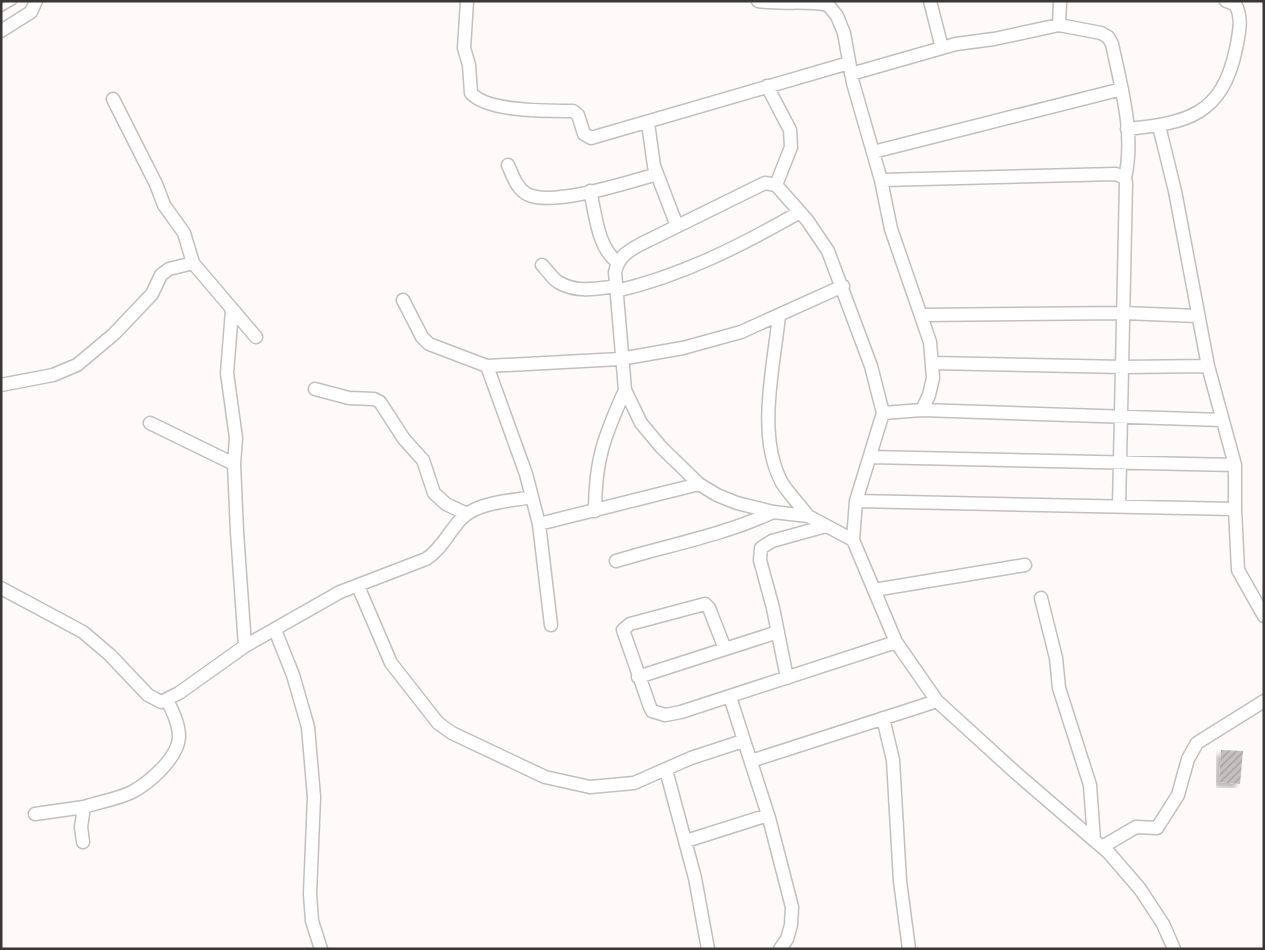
<svg xmlns="http://www.w3.org/2000/svg" width="1265" height="950" viewBox="0 0 1265 950" font-family="'IBM Plex Serif',serif">
<defs>
<pattern id="building-hatch" width="6" height="6" patternUnits="userSpaceOnUse" patternTransform="scale(1.25)"><rect width="6" height="6" fill="#c5c1c0"/><path d="M-1 1l2-2M0 6l6-6M5 7l2-2" fill="none" stroke="#a19e9d"/></pattern>
<filter id="shadow"><feDropShadow dx="-4.5" dy="4.5" stdDeviation="2.5" flood-color="#0004"/></filter>
</defs>
<rect width="100%" height="100%" fill="#fefaf9"/>
<path fill="url(#building-hatch)" filter="url(#shadow)" d="M1221,750L1243,751L1240,784L1219,782Z"/>
<g fill="none" stroke-linecap="round" stroke-linejoin="round">
<g stroke="#c3bfbe" stroke-width="9">
<path id="service" d="M1,8L13,1"/>
</g>
<g stroke="#c3bfbe" stroke-width="15">
<path id="minor" d="M467,1L464,48L469,65L471,93C487,112 549,111 573,111L578,115L584,134L591,138L849,63
M758,1C782,5 805,0 828,5
M825,1L837,16L844,33L853,83L881,180L891,229L930,342L933,378L929,395L922,410
M930,1L942,48
M1059,25L1060,1
M1,31L31,12L36,1
M851,74L956,44L994,39L1059,25L1101,33L1108,37L1112,44C1121,87 1135,133 1125,178
M767,86L790,130L791,147L776,185
M648,123L654,166L677,226
M1159,126L1175,191L1208,366L1235,465V509L1238,570L1264,616
M1127,129C1188,123 1222,115 1236,49C1239,34 1243,17 1235,4L1226,1
M873,152L1122,89
M508,165C513,176 517,190 529,195C555,206 629,182 657,174
M881,180L1116,174L1125,178L1126,183L1119,507
M590,191C596,215 597,246 617,262
M193,263L256,337
M542,265C547,270 552,278 558,282C576,293 597,289 616,286
M616,291C682,276 742,245 800,212
M403,300L422,337L429,344L487,366L620,359L683,348L741,332L843,286
M232,311L227,373L236,438L234,464L237,532L245,646
M779,315C774,367 756,435 782,483C789,494 800,505 808,516
M922,315L1124,313L1197,316
M932,363L1124,367L1208,366
M487,366L526,474L539,524L551,625
M1,385L53,375L77,365L114,334L152,294L161,275L169,269L193,263L184,233L164,205L156,184L113,99
M315,389L349,398L374,399L380,402L404,439L423,460L434,493L446,504L467,514
M883,413L922,410L1222,420
M150,423L234,464
M870,457L1235,465
M856,501L1235,509
M595,511C595,460 604,437 625,390
M539,524L699,484
M853,540L808,516L773,512L737,503L717,495L699,484L661,447L641,423L625,390L615,272C619,256 628,251 641,244L765,183L776,185L807,220L828,251L871,366L883,413L856,501L853,540L896,642L937,701L1016,773L1109,853L1140,889L1163,924L1174,949
M616,561C669,545 724,535 773,512
M358,586L391,663L438,723L452,733L545,777L590,787L634,783L691,758L743,741
M1,588L83,632L110,655L148,695L161,702L179,693L245,646L340,592L426,559C442,549 449,531 462,518C478,502 511,501 532,497
M874,590L1025,565
M1041,598L1056,658L1059,688L1090,785L1094,840
M275,630L293,675L308,727L314,797L310,894L312,921L321,949
M725,649L709,608L705,604L630,624L623,630L650,707L652,711L665,715L681,712L896,642
M638,677L778,632
M787,678L773,608L760,560L761,548L772,541L826,526
M730,697L769,818L792,907L791,925L787,939L780,949
M883,718L893,760L900,881L909,949
M751,761L937,701
M666,770L695,878L708,949
M35,814L84,807
M686,841L768,815
M83,842L81,827L84,807C99,802 118,799 132,792C149,783 178,758 179,737C179,724 173,712 167,700
M1102,847L1136,827L1157,828L1178,795L1188,759L1197,743L1264,701"/>
</g>
<use href="#service" stroke="#fff" stroke-width="6"/>
<use href="#minor" stroke="#fff" stroke-width="12"/>
</g>
<rect width="1265" height="950" fill="none" stroke="#393837" stroke-width="5"/>
</svg>
